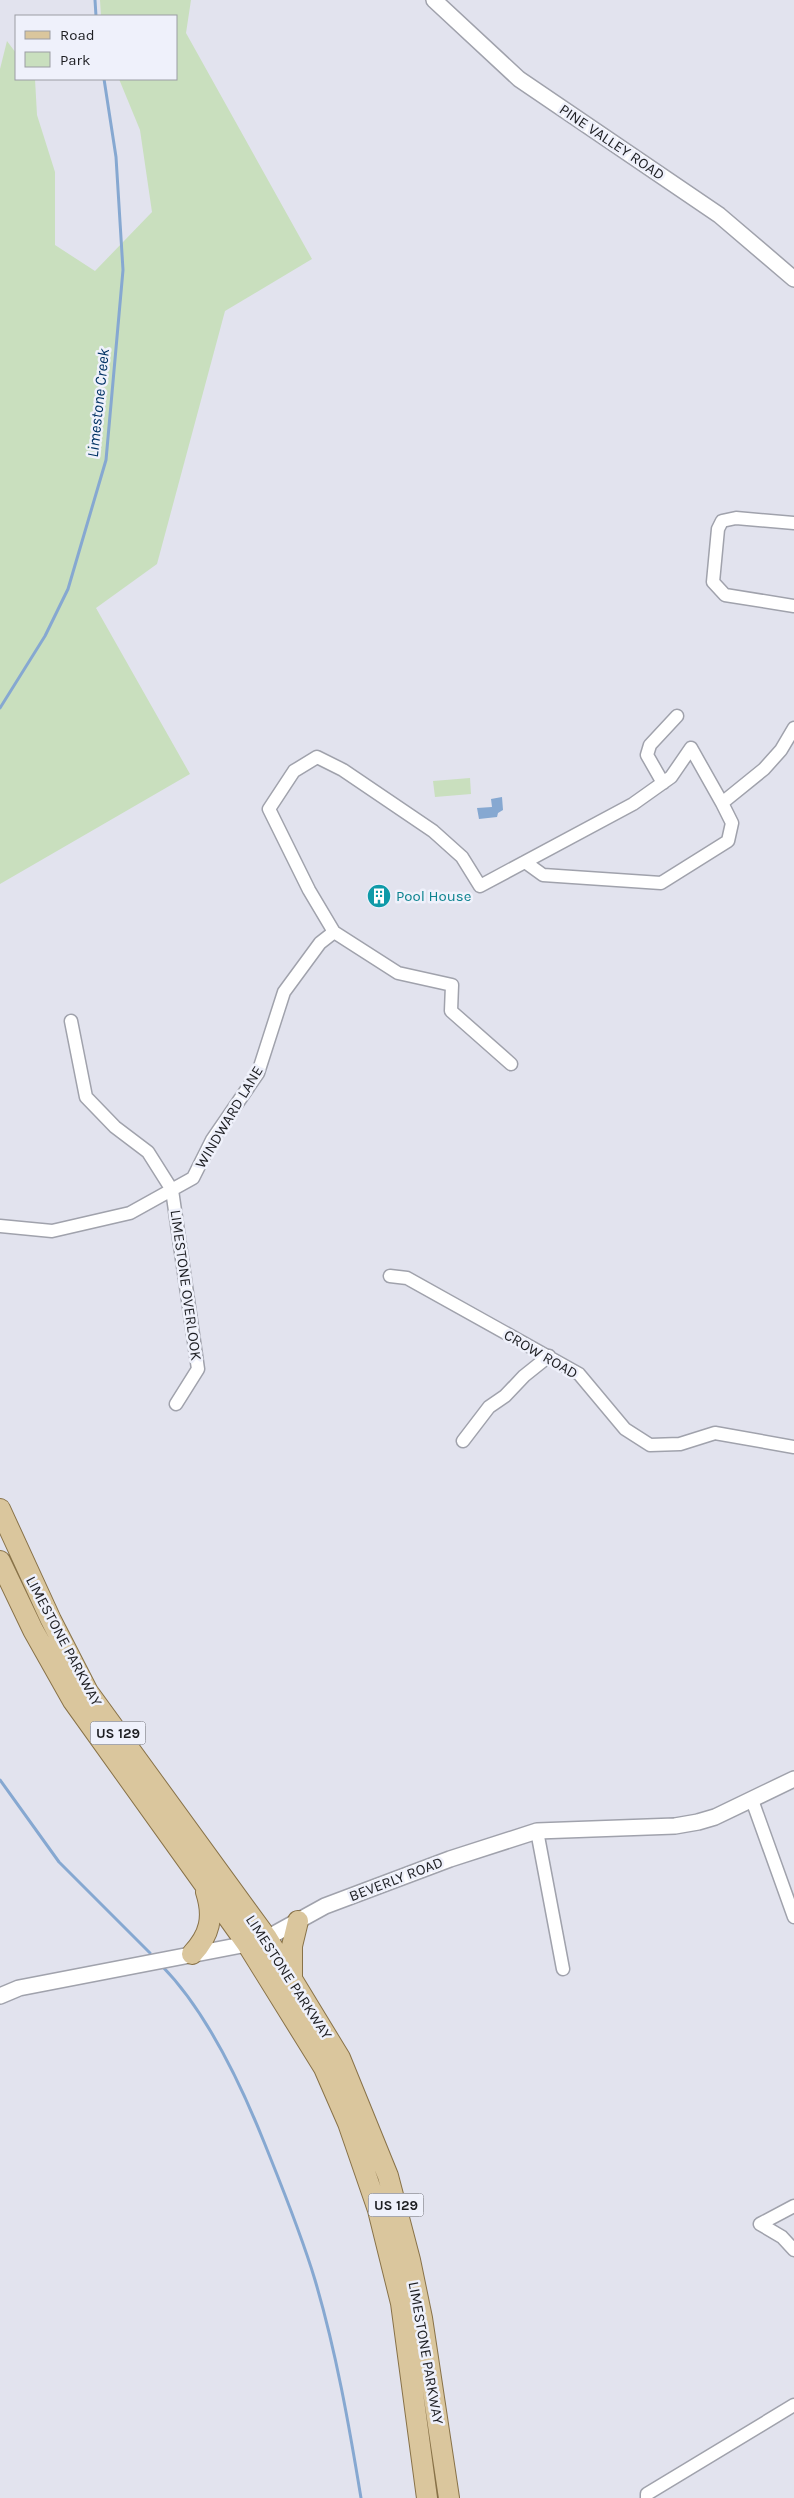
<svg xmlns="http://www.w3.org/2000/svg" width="794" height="2498" viewBox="0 0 794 2498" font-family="Karla,sans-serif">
<rect width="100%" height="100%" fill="#e2e3ee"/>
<path fill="#c9dfbe" d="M100,0H191L186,33L312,259L225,311L157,564L96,608L190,774L0,884V69L7,41L16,53V79H35L37,115L55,172V245L95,271L152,212L140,130L119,79H176V16H101Z
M470,778L471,794L435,797L433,781Z"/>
<path fill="#86a8d1" d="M502,797L503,810L498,813L497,817L479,819L477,808L492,807L491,799Z"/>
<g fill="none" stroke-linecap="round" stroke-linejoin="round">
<path stroke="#86a8d1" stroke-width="3" d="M95,0L96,16
M0,708L45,636L68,589L106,460L123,270L116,157L104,79
M0,1780L59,1862L150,1953
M162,1966C207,2012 240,2082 264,2142C282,2187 301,2233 315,2280C336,2351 349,2425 361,2498"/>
<g stroke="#a0a2ac" stroke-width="15">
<path id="minor" d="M794,523L736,518L722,521L718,529L713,582L725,595L794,606
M663,783L647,755L650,745L677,716
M525,862L543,875L661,883L728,841L732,823L722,803
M71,1021L86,1097L115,1127L148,1152L172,1190L198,1369L176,1404
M511,1064L451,1011L452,985L398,973L334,932L309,890L269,809L294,771L317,757L343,770L433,831L462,857L480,886L633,804L671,777L691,748L722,803L764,769L781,750L794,728
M0,1226L52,1231L130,1213L193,1178L212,1140L258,1073L284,992L320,943L334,932
M390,1276L407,1278L579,1374L625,1429L650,1445L680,1444L715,1433L794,1447
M463,1441L489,1407L505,1396L524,1376L549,1356
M752,1800L794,1917
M537,1831L563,1969
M760,2224L782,2237L794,2250
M760,2224L794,2206
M647,2498V2494L794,2405"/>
</g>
<g stroke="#a0a2ac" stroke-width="18">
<path id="tertiary" d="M434,0L519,79L719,215L794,279
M0,1996L19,1988L247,1944L267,1938L325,1906L450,1859L537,1831L675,1826L698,1822L715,1817L794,1779"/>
</g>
<g stroke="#887248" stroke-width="22">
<path id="primary" d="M0,1509L51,1620L88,1692L267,1938L340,2058L388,2176L410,2260L422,2318L449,2498
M0,1561L33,1630L73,1701L247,1944L324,2068L348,2123L378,2210L401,2303L427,2498
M192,1954C210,1935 214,1917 206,1892
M292,1977V1946L298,1921"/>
</g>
<use href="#minor" stroke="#fff" stroke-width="12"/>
<use href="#tertiary" stroke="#fff" stroke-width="15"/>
<use href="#primary" stroke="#dac69d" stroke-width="20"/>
</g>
<defs>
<g id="building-disc" transform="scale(1.25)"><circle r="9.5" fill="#0f9aa8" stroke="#eff1fb"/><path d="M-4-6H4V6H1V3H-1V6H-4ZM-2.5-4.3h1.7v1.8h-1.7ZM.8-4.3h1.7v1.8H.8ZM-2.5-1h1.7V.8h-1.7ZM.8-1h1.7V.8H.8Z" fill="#fff"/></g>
</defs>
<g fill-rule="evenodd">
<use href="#building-disc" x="379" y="896"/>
</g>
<g text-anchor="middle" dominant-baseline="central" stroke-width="5" stroke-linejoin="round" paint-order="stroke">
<g fill="#eff1fb" stroke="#5c5d63" stroke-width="1">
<rect x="90.5" y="1721.5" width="55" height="23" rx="4"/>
<rect x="368.5" y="2193.5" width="55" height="23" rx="4"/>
</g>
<g font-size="14" font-weight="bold" fill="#1d1e22">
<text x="118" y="1733">US 129</text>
<text x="396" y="2205">US 129</text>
</g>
<g font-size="15" fill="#1d1e22" stroke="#eff1fb">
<text transform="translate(612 142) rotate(34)">PINE VALLEY ROAD</text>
<text transform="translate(229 1117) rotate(-59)">WINDWARD LANE</text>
<text transform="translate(186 1285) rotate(82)">LIMESTONE OVERLOOK</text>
<text transform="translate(541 1354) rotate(30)">CROW ROAD</text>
<text transform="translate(64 1641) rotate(62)">LIMESTONE PARKWAY</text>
<text transform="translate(396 1879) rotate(-21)">BEVERLY ROAD</text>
<text transform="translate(289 1977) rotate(57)">LIMESTONE PARKWAY</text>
<text transform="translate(426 2353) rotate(80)">LIMESTONE PARKWAY</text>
</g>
<g font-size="15" fill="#0d838f" stroke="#eff1fb" text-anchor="start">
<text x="396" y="896">Pool House</text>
</g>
<g font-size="16" font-style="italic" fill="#003264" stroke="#eff1fb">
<text transform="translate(98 403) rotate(-84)">Limestone Creek</text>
</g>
</g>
<rect x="15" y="15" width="162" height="65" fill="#eff1fb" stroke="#9b9da4"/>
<rect x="25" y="31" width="25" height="8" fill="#dac69d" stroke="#9b9da4"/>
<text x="60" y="40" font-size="15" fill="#1d1e22">Road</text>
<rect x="25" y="52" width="25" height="15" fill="#c9dfbe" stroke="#9b9da4"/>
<text x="60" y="65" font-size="15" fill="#1d1e22">Park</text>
</svg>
